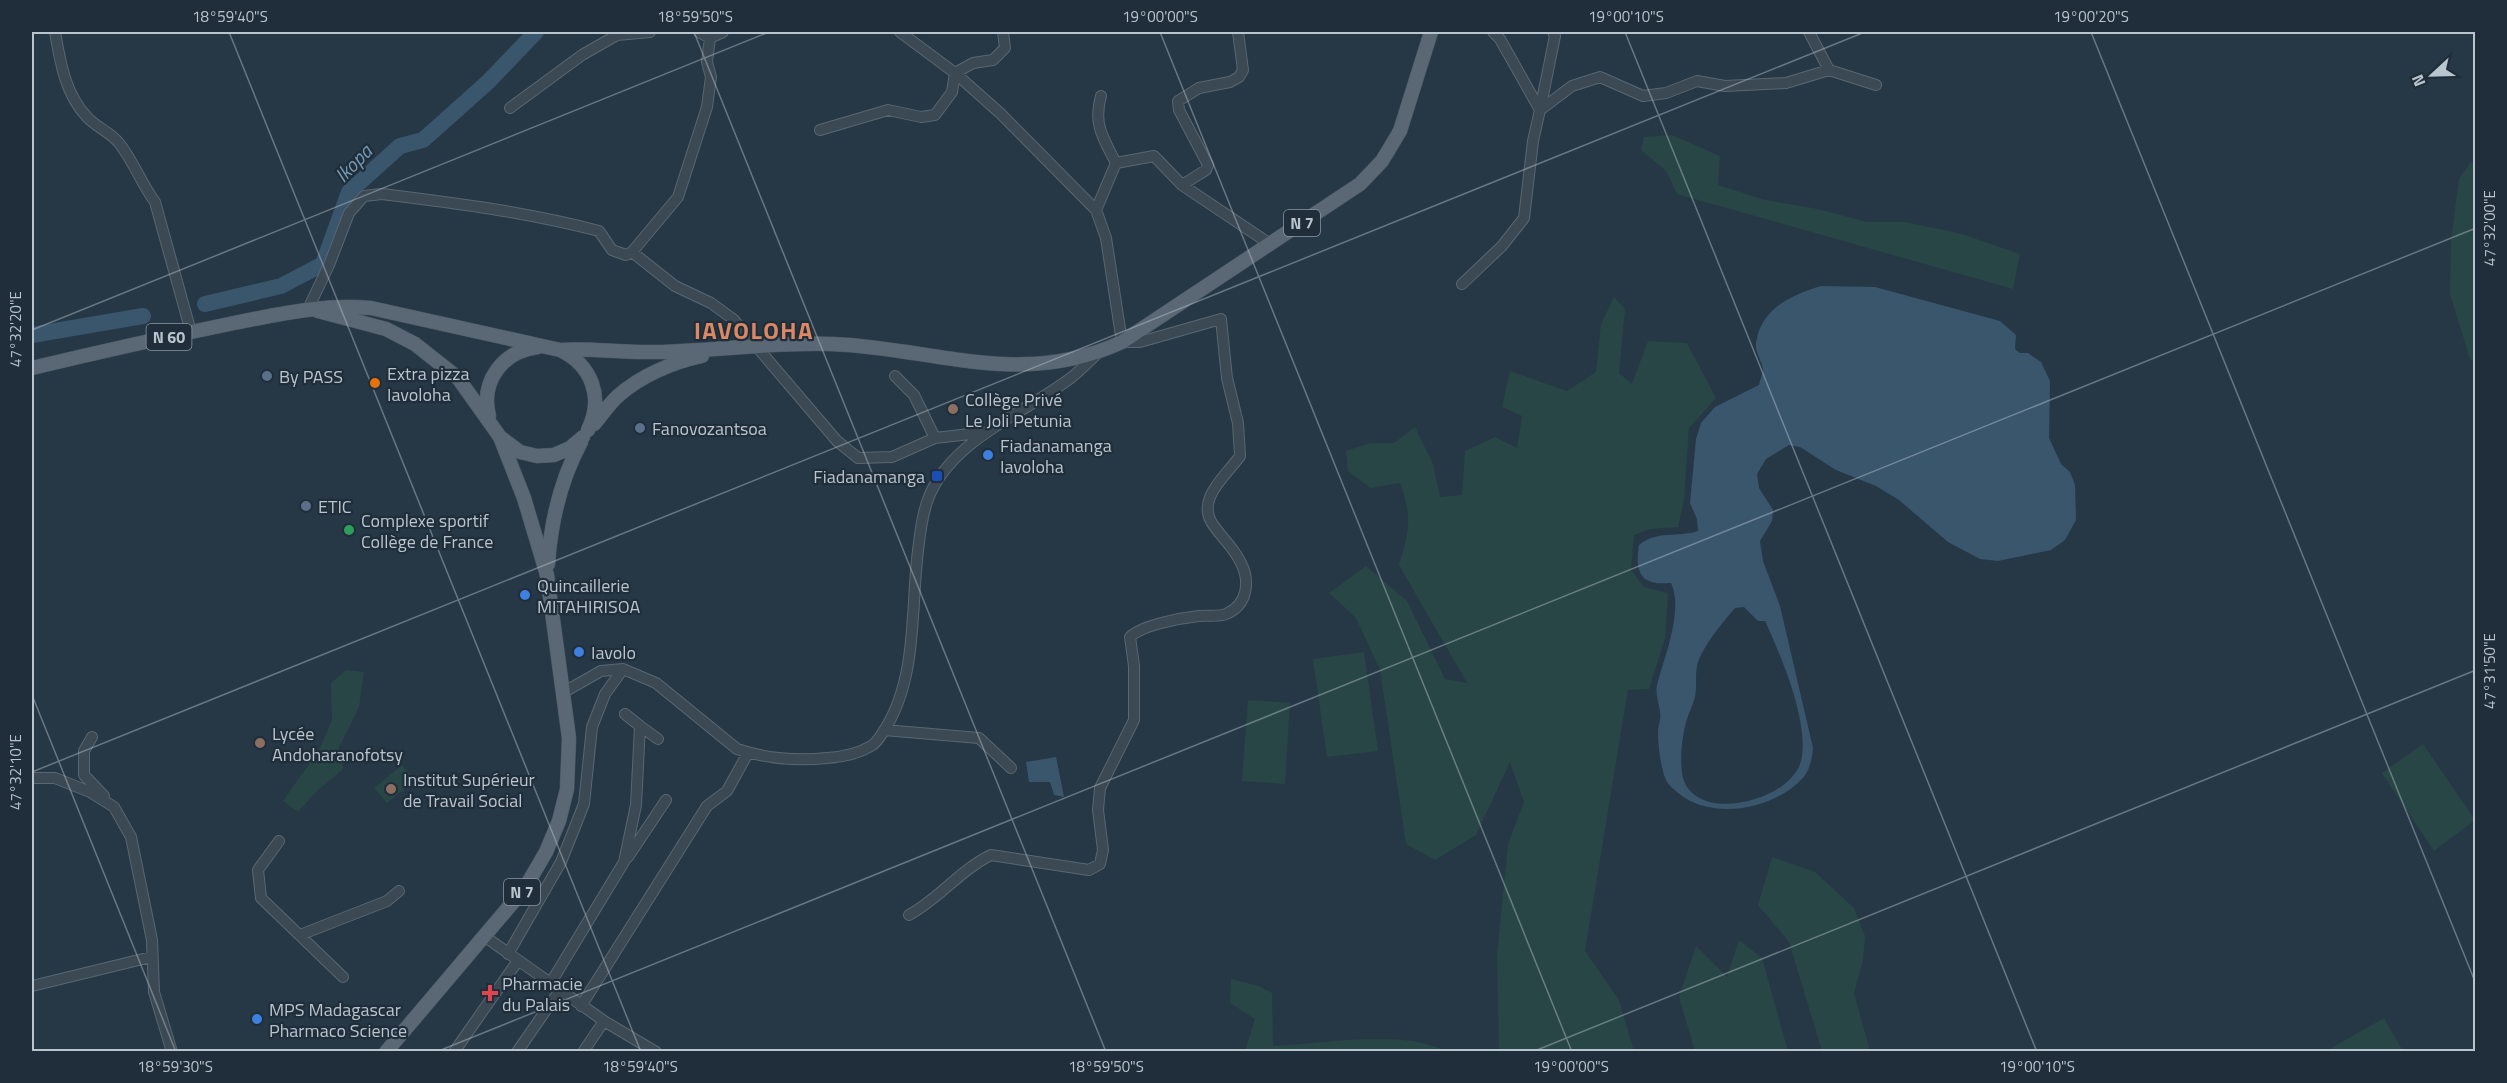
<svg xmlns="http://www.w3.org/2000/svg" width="2507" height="1083" viewBox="0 0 2507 1083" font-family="'Titillium Web',sans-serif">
<rect width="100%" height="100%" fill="#263845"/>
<path fill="#284645" d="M1672,135L1720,156L1718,185L1765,200L1818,209L1867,222H1905L1962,234L2020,254L2013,289L1677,194L1666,171L1641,150L1644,137Z
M2470,163H2476L2475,362L2470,359L2450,294L2451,241L2459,179Z
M1614,297L1625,309L1619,373L1632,384L1648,341L1687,343L1716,398L1689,428L1684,499L1678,527L1650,529L1634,535L1631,570L1644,587L1668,593L1665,638L1649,689L1628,690L1585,951L1619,1000L1634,1051H1499L1497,954L1508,844L1524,802L1510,762L1476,835L1435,860L1406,844L1380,670L1356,618L1329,593L1366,566L1407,601L1445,679L1467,683L1399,565C1410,529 1412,518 1400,483L1370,488L1348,471L1346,451L1370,443H1394L1415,427L1433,464L1440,497L1462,495L1465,451L1495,437L1517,448L1522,416L1502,407L1510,371L1567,391L1596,372L1601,324Z
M1364,652L1378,751L1327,757L1313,659Z
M346,670L364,672L359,707L339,747L343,769L318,790L298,812L283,801L320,748L332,720L331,683Z
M1248,700L1290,703L1285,784L1242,781Z
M2423,744L2475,820L2434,851L2382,773Z
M402,765L415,780L387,803L374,788Z
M1772,857L1815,872L1854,908L1865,936L1863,960L1854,993L1870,1051H1822L1789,942L1758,905Z
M1739,940L1762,958L1788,1051H1695L1679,997L1696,946L1727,977Z
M1231,979L1259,986L1272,993L1273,1046C1323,1044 1400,1028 1445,1051H1245L1255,1019L1230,1003Z
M2384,1018L2403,1051H2326Z"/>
<path fill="#39566d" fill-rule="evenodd" d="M1821,286L1875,287L2000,321L2016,335L2015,349L2020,353H2028L2041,362L2050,381L2049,438L2061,464L2070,472L2075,485L2076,520L2065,540L2051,550L1998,561L1980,559L1948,542L1899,500L1876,486L1836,470L1800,447L1789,445L1766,459L1757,474L1759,488L1773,510L1772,521L1760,541L1763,561L1780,606L1813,748C1812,758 1810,770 1803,778C1773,810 1712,821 1678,793C1674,789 1668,785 1666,780C1660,766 1658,744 1658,730C1659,724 1661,718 1660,712C1659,703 1655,693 1657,685C1664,658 1684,610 1671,583C1665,583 1657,584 1652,582C1635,578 1637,558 1639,545C1657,530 1677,538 1698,531L1697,519L1690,503L1696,439L1701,423L1715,407L1759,385C1760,380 1762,375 1763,371C1763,362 1755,353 1756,344C1760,309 1791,295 1821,286ZM1744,607L1758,621H1765C1781,656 1810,723 1801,761C1791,801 1697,825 1683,778C1679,762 1682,735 1687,719C1689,712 1693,705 1695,697C1697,687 1695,676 1697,666C1701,648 1723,622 1735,608Z
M1056,757L1064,797L1054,795L1050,782H1029L1026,762Z"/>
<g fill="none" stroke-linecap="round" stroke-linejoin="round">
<path stroke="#39566d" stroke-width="16" d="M205,304L281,286L323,264L349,192L400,146L423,140L488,82L536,32
M32,335L143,316"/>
<g stroke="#596772" stroke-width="12">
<path id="minor" d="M55,32C60,61 65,94 87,117C96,127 110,132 119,143C134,162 141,183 155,202L191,332
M699,32L710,38
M723,32L710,38L707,62L711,77L707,107L678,197L632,252L675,286L711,303L733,319L837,441L858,458L892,457L935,438L987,432
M900,32L955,73L1001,114L1096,210L1106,238L1122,342H1140L1221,319L1227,378L1238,423L1240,456C1226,476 1194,500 1214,526C1223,539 1234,548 1241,563C1250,581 1248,605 1226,614C1219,617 1208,615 1199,616C1181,618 1142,625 1130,637L1134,666V720L1100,788L1098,810L1103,850L1100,864L1089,870L991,855C960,870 939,899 909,915
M1493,32L1500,39L1540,110
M1809,32L1829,70
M510,108L582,55L617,35L650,32
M1540,110L1555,36L1553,32
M820,130L888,110L921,117L935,115L952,92L955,73L973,63L993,60L1005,48L1003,32
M1116,163L1154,156L1182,185L1270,244
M1182,185L1206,170L1208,165L1179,110L1178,101L1199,88L1230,82L1239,77L1243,70L1238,32
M1096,210L1116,163C1103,138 1093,124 1101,96
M1462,284L1502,246L1524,218L1533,141L1540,110L1572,86L1600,77L1643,96L1666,93L1697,81L1725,86L1786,83L1829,70L1876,85
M308,309L329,265L349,213L364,196L382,194C455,203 527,212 599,231L612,250L626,255L632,252
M895,376L914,395L935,438
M564,692L601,671L623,669L656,683L737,749C767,759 796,761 827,758C842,757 858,754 871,746C877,743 881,735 885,729C919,675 910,603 919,543C921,525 924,505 932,490C958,437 1028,411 1072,377C1082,369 1090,360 1099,352
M625,714L640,726
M884,730L979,738L1011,768
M92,737L84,751V775L104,796
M32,778H55L90,792L114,807L131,837L152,940L154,992L172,1052
M279,841L258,870L261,898L343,977
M628,857L666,800
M300,935L387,901L399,891
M484,936L604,1021L656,1052
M508,954L561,862L584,804L592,727L605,694L623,669
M550,984L624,862L636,805L640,726L658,739
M32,986L151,957
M581,1006L707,806L727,791L748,753
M454,1052L517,962
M517,1052L560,990
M583,1052L604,1021"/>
</g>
<g stroke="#475561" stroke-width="15">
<path id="major" d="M318,311L386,329L415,344L458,378L500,437L520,452L537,456L554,455L570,448L583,437
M560,350C592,348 623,353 655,352C714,351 773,342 832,344C935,348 1020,389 1122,342L1360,184L1382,161L1400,131L1431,32
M32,368C99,352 166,337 234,323C281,314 322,304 371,308L560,350C592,365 604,398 588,430
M489,416C480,381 503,351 538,347
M594,424C602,415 609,404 618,396C640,376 673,362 702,356
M548,564C551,520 560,481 581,442
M386,1052L525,888L546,852L559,821L567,789L569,738L547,575L524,498L500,437"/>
</g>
<use href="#minor" stroke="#3b4954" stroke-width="10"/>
<use href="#major" stroke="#596874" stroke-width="14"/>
</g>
<path fill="none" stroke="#b8c4ce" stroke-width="1.5" stroke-opacity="0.45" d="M229,32L641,1052M694,32L1106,1052M1160,32L1572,1052M1625,32L2037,1052M2091,32L2476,984M32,330L769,32M32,695L176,1052M32,772L1865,32M436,1052L2476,228M1532,1052L2476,670"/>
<g fill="#5c6f8a" stroke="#1f2e3a" stroke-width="2">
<circle cx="267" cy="376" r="6"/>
<circle cx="640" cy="428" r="6"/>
<circle cx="306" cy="506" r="6"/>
</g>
<circle fill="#e8710a" stroke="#1f2e3a" stroke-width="2" cx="375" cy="383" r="6"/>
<g fill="#8d6e63" stroke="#1f2e3a" stroke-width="2">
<circle cx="953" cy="409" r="6"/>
<circle cx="260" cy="743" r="6"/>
<circle cx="391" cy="789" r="6"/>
</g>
<g fill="#3f7fe0" stroke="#1f2e3a" stroke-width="2">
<circle cx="988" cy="455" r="6"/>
<circle cx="525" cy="595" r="6"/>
<circle cx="579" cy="652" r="6"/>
<circle cx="257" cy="1019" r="6"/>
</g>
<rect fill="#1a4fb4" stroke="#1f2e3a" stroke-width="2" x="931" y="470" width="12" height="12" rx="3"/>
<circle fill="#2e9e5b" stroke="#1f2e3a" stroke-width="2" cx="349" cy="530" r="6"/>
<path fill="#e0444e" stroke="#1f2e3a" stroke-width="2" d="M487 984h6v6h6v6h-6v6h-6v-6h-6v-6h6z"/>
<g text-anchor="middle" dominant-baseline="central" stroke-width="4.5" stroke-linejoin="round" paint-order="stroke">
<g fill="#1f2e3a" stroke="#8a97a2" stroke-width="1.5">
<rect x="1284" y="210" width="36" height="26" rx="4.5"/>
<rect x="146.5" y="324" width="45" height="26" rx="4.5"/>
<rect x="504" y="879" width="36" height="26" rx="4.5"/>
</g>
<g font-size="16" font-weight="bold" fill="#b8c4ce">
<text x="1302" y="223">N 7</text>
<text x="169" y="337">N 60</text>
<text x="522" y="892">N 7</text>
</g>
<g font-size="18" fill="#b8c4ce" stroke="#1f2e3a" text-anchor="start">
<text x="387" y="373">Extra pizza<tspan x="387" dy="21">Iavoloha</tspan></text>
<text x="279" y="376">By PASS</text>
<text x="965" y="399">Collège Privé<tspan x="965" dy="21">Le Joli Petunia</tspan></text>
<text x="652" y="428">Fanovozantsoa</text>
<text x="1000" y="445">Fiadanamanga<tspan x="1000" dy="21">Iavoloha</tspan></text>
<text x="925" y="476" text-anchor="end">Fiadanamanga</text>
<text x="318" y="506">ETIC</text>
<text x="361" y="520">Complexe sportif<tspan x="361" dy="21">Collège de France</tspan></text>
<text x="537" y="585">Quincaillerie<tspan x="537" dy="21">MITAHIRISOA</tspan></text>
<text x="591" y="652">Iavolo</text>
<text x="272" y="733">Lycée<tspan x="272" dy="21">Andoharanofotsy</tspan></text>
<text x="403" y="779">Institut Supérieur<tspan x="403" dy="21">de Travail Social</tspan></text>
<text x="502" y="983">Pharmacie<tspan x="502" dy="21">du Palais</tspan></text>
<text x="269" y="1009">MPS Madagascar<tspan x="269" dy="21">Pharmaco Science</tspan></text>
</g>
<g font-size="20" font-style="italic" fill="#7798b2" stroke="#1f2e3a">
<text transform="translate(353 163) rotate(-46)">Ikopa</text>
</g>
<g font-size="24" font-weight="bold" letter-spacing="1.5" fill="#dc8865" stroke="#1f2e3a">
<text x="754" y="330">IAVOLOHA</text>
</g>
</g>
<rect width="2507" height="1083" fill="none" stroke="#1f2e3a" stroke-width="66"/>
<g transform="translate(2432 75) rotate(248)" stroke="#1f2e3a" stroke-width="4.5" paint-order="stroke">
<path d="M0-4.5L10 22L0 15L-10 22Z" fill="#b8c4ce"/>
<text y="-9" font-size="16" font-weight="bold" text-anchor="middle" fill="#b8c4ce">N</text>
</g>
<rect x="33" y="33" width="2441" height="1017" fill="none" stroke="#b8c4ce" stroke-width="2"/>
<g font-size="15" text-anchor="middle" fill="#b8c4ce">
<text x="230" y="22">18°59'40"S</text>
<text x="695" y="22">18°59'50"S</text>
<text x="1160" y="22">19°00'00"S</text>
<text x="1626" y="22">19°00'10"S</text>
<text x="2091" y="22">19°00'20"S</text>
<text transform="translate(2490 228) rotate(-90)" y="5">47°32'00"E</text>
<text transform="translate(16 329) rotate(-90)" y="5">47°32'20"E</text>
<text transform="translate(2490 671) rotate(-90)" y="5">47°31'50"E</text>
<text transform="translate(16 772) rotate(-90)" y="5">47°32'10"E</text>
<text x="175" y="1072">18°59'30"S</text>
<text x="640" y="1072">18°59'40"S</text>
<text x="1106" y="1072">18°59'50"S</text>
<text x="1571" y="1072">19°00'00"S</text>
<text x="2037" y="1072">19°00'10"S</text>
</g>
</svg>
